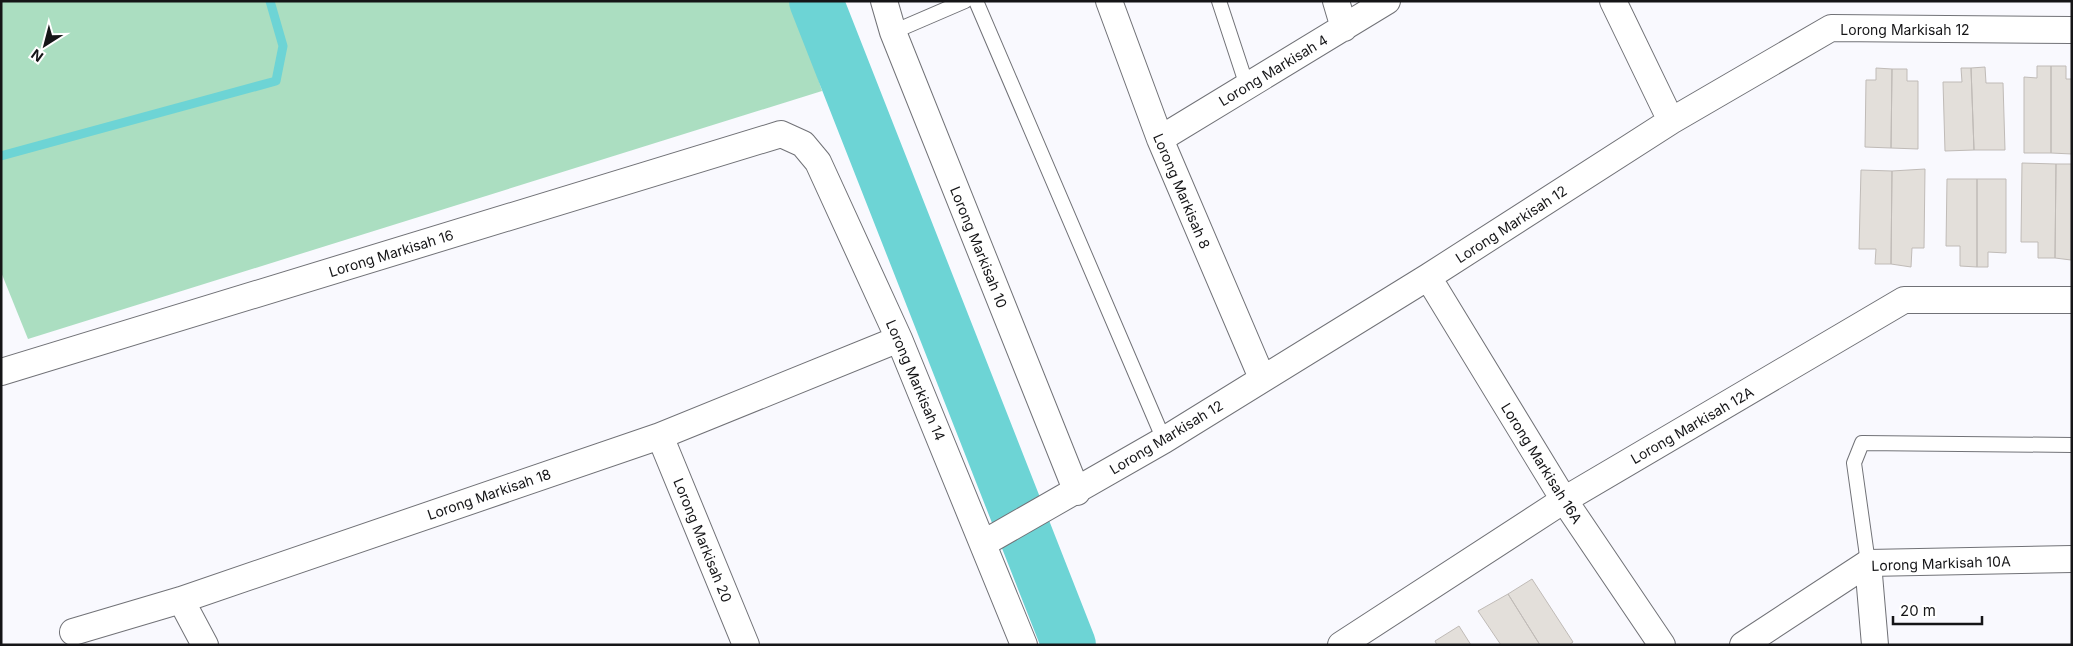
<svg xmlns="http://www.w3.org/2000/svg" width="2073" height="646" viewBox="0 0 2073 646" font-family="Inter,sans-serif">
<rect width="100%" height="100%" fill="#f9f9fe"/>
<path fill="#abdec1" d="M1,1H794L822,91L28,339L1,272Z"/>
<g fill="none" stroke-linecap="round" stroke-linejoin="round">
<path stroke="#6dd4d5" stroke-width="9" d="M1,156L276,81L283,46L270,1"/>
<path stroke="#6dd4d5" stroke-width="54" d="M816,1L1069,645"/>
</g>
<path fill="#e3dfda" stroke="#c0bbb7" d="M2037,66H2051V153H2024V77L2037,78Z
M2051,66H2066V79H2072V154L2051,153Z
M1985,67L1986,83H2003L2005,150H1974L1971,68Z
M1876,68L1892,69L1891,148L1865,147L1866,80H1876Z
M1961,68H1971L1974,150L1945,151L1943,82H1962Z
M1892,69H1907V81H1918V149L1891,148Z
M2022,163L2056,164L2055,258H2038V242H2021Z
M2056,164H2072L2071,260L2055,258Z
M1925,169L1924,248H1912L1911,267L1891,264L1892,171Z
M1861,170L1892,171L1891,264H1875L1876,249H1859Z
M1947,179H1977V267L1960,266V246H1946Z
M1977,179H2006V253L1988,252V267H1977Z
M1532,579L1573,642L1569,645H1540L1508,594Z
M1508,594L1540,645H1501L1478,611Z
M1459,626L1471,645H1437L1435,641Z"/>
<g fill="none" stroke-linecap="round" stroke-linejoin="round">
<g stroke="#717277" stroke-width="16">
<path id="service" d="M976,1L1164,440
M1219,1L1247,86
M893,32L965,1
M1868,563L1854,463L1862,443L2072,445"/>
</g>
<g stroke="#717277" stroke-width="28">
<path id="minor" d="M884,1L893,32L1077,492
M1109,1L1160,139L1262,378
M1336,1L1344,28
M1613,1L1671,121
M1160,139L1387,1
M1428,277L1564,500L1662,645
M1,372L781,134L803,144L818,162L899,339L1024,645
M660,436L746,645
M984,543L1164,440L1428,277L1671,121L1831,28L2072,30
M1868,563L1875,645
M181,600L205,645
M73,632L181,600L660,436L899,339
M1341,645L1564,500L1904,300H2072
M1743,645L1868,563L2072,559"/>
</g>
<use href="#service" stroke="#fff" stroke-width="14"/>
<use href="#minor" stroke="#fff" stroke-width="26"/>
</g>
<g text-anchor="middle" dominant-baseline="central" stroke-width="5" stroke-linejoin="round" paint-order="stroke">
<g font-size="14" fill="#151517" stroke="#fff">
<text x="1905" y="29">Lorong Markisah 12</text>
<text transform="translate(1273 70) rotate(-31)">Lorong Markisah 4</text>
<text transform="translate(1182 191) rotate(67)">Lorong Markisah 8</text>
<text transform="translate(1511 224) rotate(-33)">Lorong Markisah 12</text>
<text transform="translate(979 247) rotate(68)">Lorong Markisah 10</text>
<text transform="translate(391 253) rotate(-17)">Lorong Markisah 16</text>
<text transform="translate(916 380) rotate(67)">Lorong Markisah 14</text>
<text transform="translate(1692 425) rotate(-30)">Lorong Markisah 12A</text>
<text transform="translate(1166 437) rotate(-31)">Lorong Markisah 12</text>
<text transform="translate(1542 463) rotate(58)">Lorong Markisah 16A</text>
<text transform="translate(489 494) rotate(-19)">Lorong Markisah 18</text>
<text transform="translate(703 540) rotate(68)">Lorong Markisah 20</text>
<text transform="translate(1941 563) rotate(-2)">Lorong Markisah 10A</text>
</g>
</g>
<rect width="2073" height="646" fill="none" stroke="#151517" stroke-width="5"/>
<g transform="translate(45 45) rotate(216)" stroke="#ffffff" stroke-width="4" paint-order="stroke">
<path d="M0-4L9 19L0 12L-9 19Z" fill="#151517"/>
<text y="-8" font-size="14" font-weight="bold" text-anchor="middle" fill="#151517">N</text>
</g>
<path d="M1893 616v8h89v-8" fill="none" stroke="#151517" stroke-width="2.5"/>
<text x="1900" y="616" font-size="15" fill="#151517" stroke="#ffffff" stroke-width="4" paint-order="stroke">20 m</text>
</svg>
